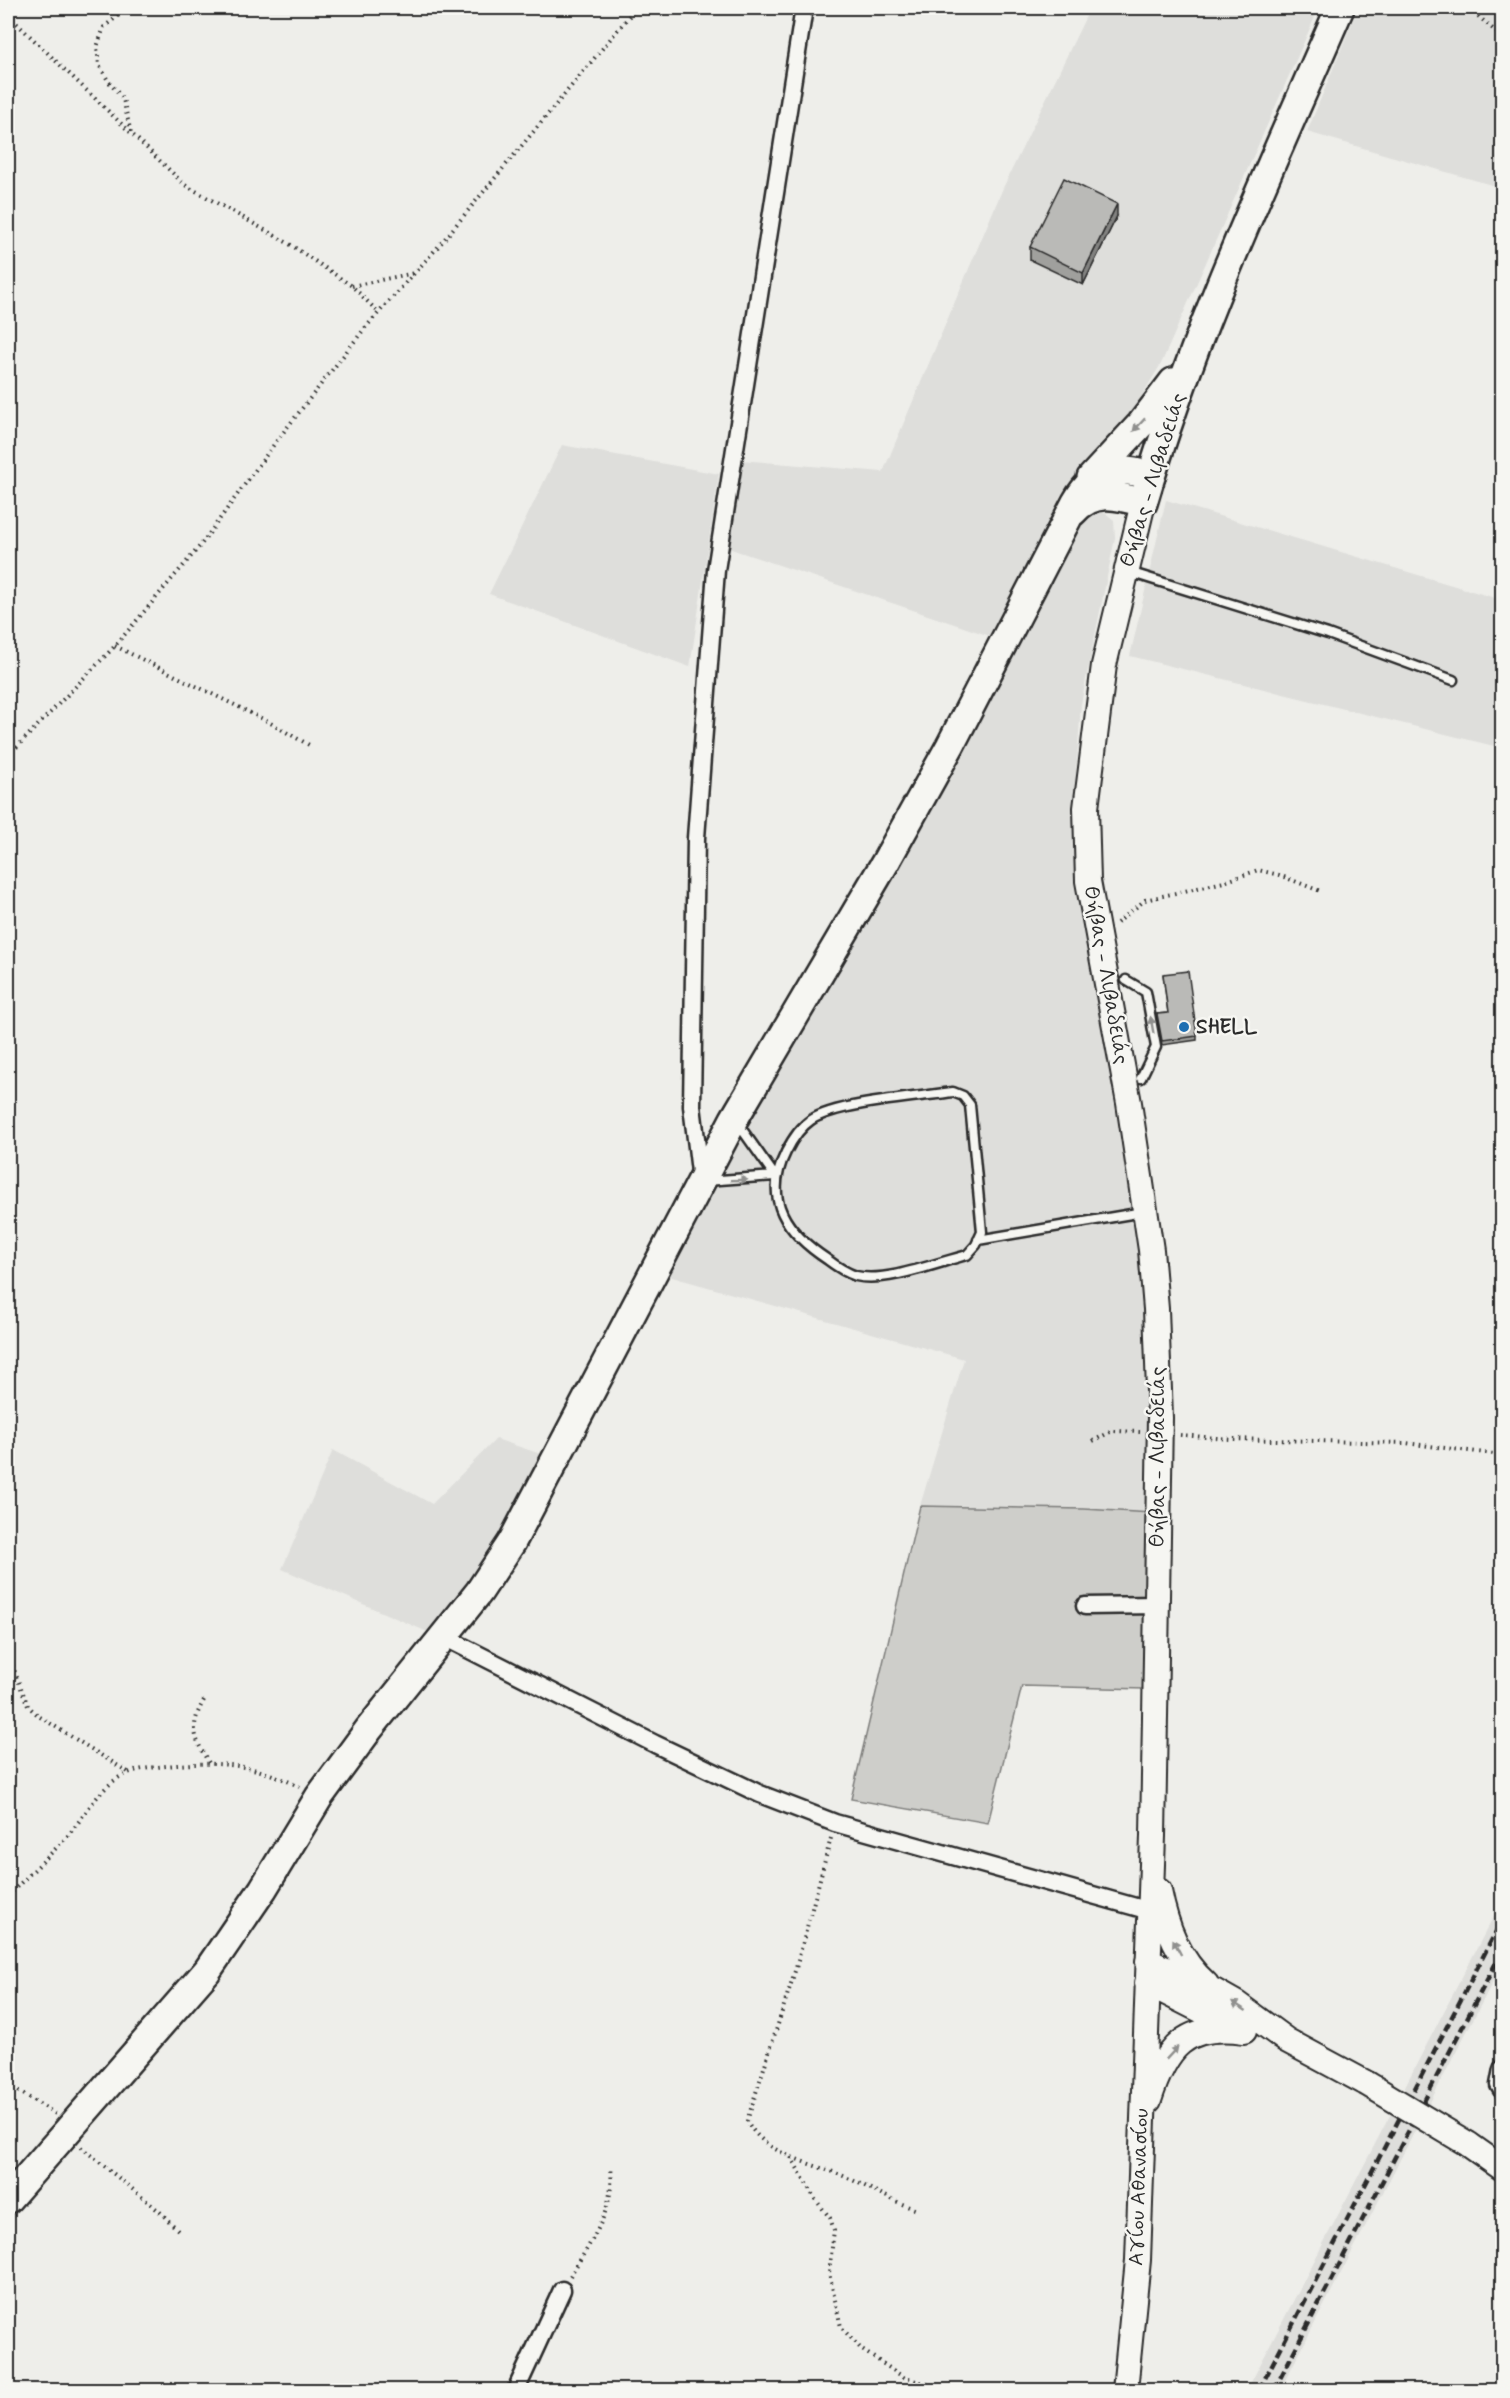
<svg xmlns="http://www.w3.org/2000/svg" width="1510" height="2398" viewBox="0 0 1510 2398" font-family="Mynerve,sans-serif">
<rect width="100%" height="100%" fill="#eeeeea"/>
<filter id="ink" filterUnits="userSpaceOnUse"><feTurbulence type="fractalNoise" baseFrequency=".0167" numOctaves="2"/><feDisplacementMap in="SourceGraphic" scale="12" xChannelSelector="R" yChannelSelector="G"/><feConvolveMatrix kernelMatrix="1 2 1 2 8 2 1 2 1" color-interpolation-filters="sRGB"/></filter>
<g filter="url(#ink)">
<path fill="#dededb" d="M1090,8H1319L1161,364L1127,420L1091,456L1061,495L990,636L725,547L740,460L883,472L1003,188Z
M1358,8H1502V188L1307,132Z
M562,445L719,474L690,667L489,594Z
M1166,500L1502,600V748L1130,656Z
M1091,513H1105L1114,520L1115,538L1081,704L1076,776L1078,847L1121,1109L1147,1309L1152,1513L1084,1509L920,1506L964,1359L665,1275L1079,519Z
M496,1439L544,1455L502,1543L430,1633L282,1569L333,1450L432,1504Z
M1502,1900V1964L1280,2390H1247Z"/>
<path fill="#cececa" stroke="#7c7c7a" stroke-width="1.5" d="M920,1506L1084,1509L1152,1513L1145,1689L1022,1686L988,1823L851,1799Z"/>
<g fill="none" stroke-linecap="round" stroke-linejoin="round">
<g stroke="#2b2b2b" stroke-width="13">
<path id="lane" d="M1129,572L1328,634L1453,680
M1126,980L1146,992L1156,1047L1141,1078
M953,1092L963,1096L970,1105L982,1232L976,1245L967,1255C936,1263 886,1283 856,1276C847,1273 836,1266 828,1260C787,1233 762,1200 786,1152C792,1140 799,1128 811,1120C836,1103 919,1097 953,1092Z
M706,1181L775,1176L736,1121
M978,1240L1143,1212"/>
</g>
<g stroke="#2b2b2b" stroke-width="21">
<path id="street" d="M701,1180L692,1106L696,838L716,570L804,8
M1085,1606L1157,1605
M444,1637L655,1744L760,1794L835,1823L1150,1911
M1502,2069L1499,2085L1502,2090
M516,2390L562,2290"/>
</g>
<g stroke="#2b2b2b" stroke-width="28">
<path id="secondary" d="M1159,1891C1166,1926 1178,1959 1206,1984
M1148,1961L1214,1991L1237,2004L1286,2040L1366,2083
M1147,1983L1234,2027
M1149,2100C1166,2047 1185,2023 1244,2031
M1468,2144L1502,2168
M1125,2390L1138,2260L1153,1836L1160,1418L1156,1309L1151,1250L1129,1103L1088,881L1086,808L1104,665L1143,503"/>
</g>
<g stroke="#2b2b2b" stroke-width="32">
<path id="primary" d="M1091,478L1141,424L1173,382
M1073,512C1093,489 1117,495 1143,503C1193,332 1269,171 1340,8
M8,2199L207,1971L263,1889L319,1797L369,1729L479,1592L512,1542L734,1119L885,863L950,746L1076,502C1096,468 1115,465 1151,476"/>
</g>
<path stroke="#2b2b2b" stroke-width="4" stroke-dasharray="1.5 4.5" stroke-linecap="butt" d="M128,8L104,27L97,47L99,65L109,82L123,99L131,133L185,185L288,243L352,286L379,313
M1469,8L1502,37
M8,15L131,133
M352,286L414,273
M115,646L265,720L309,745
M8,756L115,646L200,546L275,443L365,328L437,248L636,8
M1117,923L1145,900L1224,882L1258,870L1279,875L1320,891
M1180,1435L1230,1439L1405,1443L1502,1455
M1093,1441L1112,1431L1140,1432
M8,1654L28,1706L40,1717L128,1772
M204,1700C189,1727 194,1738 209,1763
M831,1838L796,1968L747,2121C764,2154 808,2162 841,2175C867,2186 890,2200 917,2210
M8,1896C26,1877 45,1860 63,1841C82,1821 95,1793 118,1778C132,1769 149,1768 166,1766C218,1761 253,1763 300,1787
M8,2085L56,2114
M81,2147L159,2211L178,2230
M791,2157L815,2199L830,2218L834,2230L829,2273L841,2327L862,2350L905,2378L950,2390
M570,2276C592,2240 615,2210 611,2166"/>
<use href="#lane" stroke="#f6f6f2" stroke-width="8"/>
<use href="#street" stroke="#f6f6f2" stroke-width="16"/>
<use href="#secondary" stroke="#f6f6f2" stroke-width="24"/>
<use href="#primary" stroke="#f6f6f2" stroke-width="27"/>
<path stroke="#2b2b2b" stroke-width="4.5" stroke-dasharray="9 4.5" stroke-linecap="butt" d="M1259,2390L1502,1920
M1274,2390L1502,1951"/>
<g stroke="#2b2b2b" stroke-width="28" stroke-linecap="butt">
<path id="secondary-bridge" d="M1366,2083L1468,2144"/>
</g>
<use href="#secondary-bridge" stroke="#f6f6f2" stroke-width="24"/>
</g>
<path fill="#a0a09d" stroke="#2b2b2b" stroke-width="1.5" d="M1117,216L1083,285L1030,260V247Z
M1163,974L1197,1036V1040L1162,1045L1157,1014L1168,1013Z"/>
<path fill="#828280" stroke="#2b2b2b" stroke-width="1.5" d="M1117,204V216L1083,285V273Z"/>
<path fill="#babab7" stroke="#2b2b2b" stroke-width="1.5" d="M1064,178L1117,204L1083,273L1030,247Z
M1188,971L1197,1036L1162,1041L1157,1014L1168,1013L1163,974Z"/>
<defs><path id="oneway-solid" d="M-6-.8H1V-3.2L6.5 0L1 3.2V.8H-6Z" transform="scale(1.5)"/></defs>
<g fill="#90908e">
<use href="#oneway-solid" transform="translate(1139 425) rotate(133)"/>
<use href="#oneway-solid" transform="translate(1152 1025) rotate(-100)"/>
<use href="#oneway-solid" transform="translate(739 1180) rotate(-2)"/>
<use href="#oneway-solid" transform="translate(1177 1947) rotate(-118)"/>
<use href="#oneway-solid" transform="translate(1239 2006) rotate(-147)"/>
<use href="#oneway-solid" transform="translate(1172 2053) rotate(-47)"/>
</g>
</g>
<circle fill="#1f6fb2" stroke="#f6f6f2" stroke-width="2" cx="1184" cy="1027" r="6"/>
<g text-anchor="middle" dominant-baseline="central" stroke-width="5" stroke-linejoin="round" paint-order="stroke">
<g font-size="21" fill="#2b2b2b" stroke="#f6f6f2">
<text transform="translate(1153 480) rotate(-73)">Θήβας - Λιβαδειάς</text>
<text transform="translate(1106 975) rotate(80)">Θήβας - Λιβαδειάς</text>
<text transform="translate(1158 1457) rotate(-90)">Θήβας - Λιβαδειάς</text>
<text transform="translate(1139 2187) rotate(-88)">Αγίου Αθανασίου</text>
</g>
<g font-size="21" font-weight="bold" fill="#2b2b2b" stroke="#f6f6f2" text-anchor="start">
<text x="1196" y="1027">SHELL</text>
</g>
</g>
<rect width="1510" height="2398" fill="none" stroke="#f6f6f2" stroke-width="30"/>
<rect x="15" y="15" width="1480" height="2368" fill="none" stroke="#2b2b2b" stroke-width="2" filter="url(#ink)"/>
</svg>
